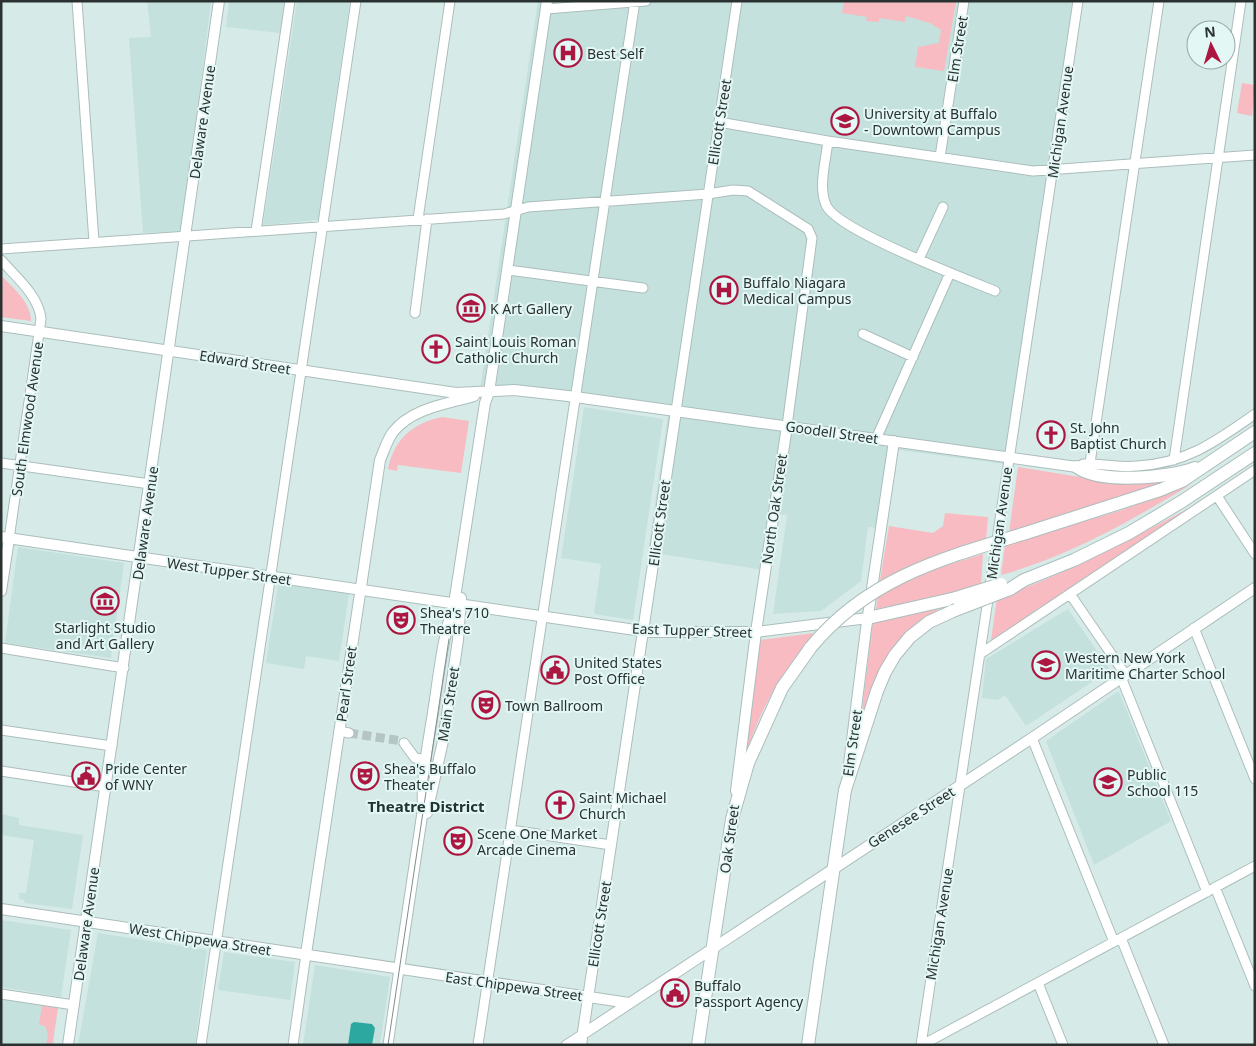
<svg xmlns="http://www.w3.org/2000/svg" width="1256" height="1046" viewBox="0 0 1256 1046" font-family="'Noto Sans',sans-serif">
<rect width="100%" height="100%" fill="#d6eae8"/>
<path fill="#c4e1dd" d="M147,1H211L183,231L143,233L129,38L151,37Z
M229,1H286L280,33L226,27Z
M297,1H350L318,220L263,225Z
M538,1H1082L1013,465L898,450L886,529L868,527L861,581L821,611L773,614L787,515L778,514L770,571L648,552L668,415L480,390Z
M584,407L663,419L633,620L594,614L601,564L561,558Z
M18,547L124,563L111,658L5,643Z
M278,584L349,594L339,661L306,656L304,669L266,663Z
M1068,609L1110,670L1026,726L1005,695L998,700L982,698L986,659Z
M1117,692H1119L1171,821L1094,865L1046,741Z
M1,814L19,818V825L83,835L72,909L25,903L24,900L19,899V893H26L34,840L1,835Z
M1,920L71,930L61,997L1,987Z
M98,933L207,950L195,1045H78Z
M224,952L295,962L290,1000L218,990Z
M315,965L390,977L380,1045H303Z
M1,999L58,1007L53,1045H1Z"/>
<path fill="#f8bbc1" d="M844,1H956L944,71L915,67L918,47L939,43L941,30L930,23L906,16L905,22L879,18V22L866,21L867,17L842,13Z
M1242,83L1255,85L1252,116L1237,113Z
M1,275C13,288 31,302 31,321L1,317Z
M442,417L469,421L461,473L398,465L397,471L388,469C394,439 413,423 442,417Z
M1018,467L1111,482L1171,479L1156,486L1009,533Z
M1190,485C1129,522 1069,556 1001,575L1005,545L1119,511Z
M1193,506L1009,631L991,640L997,598C1065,575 1129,540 1193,506Z
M945,513L988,517L986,540L880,580L889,526L933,533L943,526Z
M983,554L981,584L942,596L876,609L878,596C911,576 946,565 983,554Z
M943,606L910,630L860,727L872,627L874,623Z
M814,633C779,676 760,709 743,762L760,640Z
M42,1006L58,1008L52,1045H46L48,1034L45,1026L39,1025Z"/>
<path fill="#2ca8a0" d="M354,1022L372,1024L375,1028L372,1045H348L351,1024Z"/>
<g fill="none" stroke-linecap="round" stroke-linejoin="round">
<path stroke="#b4c5c3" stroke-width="9" stroke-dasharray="9 4.5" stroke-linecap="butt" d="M349,733L402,741L404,743"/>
<g stroke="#abbebc" stroke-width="11">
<path id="minor" d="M77,1L94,242
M546,9L646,1
M719,122L828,141L1033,171L1255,155
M828,141C826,160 818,187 826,205C836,230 966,279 995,291
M940,157L964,1
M418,219L450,1
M256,231L290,1
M1,249L504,214L528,207L708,194L733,190L748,191L808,229L812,238L787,426
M919,259L943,207
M1,260C16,277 39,296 41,319L9,539
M508,270L643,288
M415,313L427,219
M863,334L913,357
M676,411L737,1
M876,439L950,273
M1174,460L1241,1
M1,463L150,484
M1090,463L1159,1
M1083,464C1101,463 1119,468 1137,466C1187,463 1215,442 1255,414
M1217,496L1255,554
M1070,594L1125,674
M1194,628L1255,779
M1,648L124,668
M980,654L1255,470
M1121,677L1207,892
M1,730L112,746
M339,731L349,733
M1032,738L1114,942
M404,743L415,758L421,759
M1,771L106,787
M511,830L611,845
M1215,887L1255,986
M1121,938L1164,1045
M1038,983L1063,1045
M1,994L74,1005
M201,1045L356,1
M293,1045L306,954
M388,1045L399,969
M478,1045L635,1
M566,1045L583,1034
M921,1045L1078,1
M922,1045L1255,866"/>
</g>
<g stroke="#abbebc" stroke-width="12">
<path id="major" d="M1,326L456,393L514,390L568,396L1077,467
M1,537L649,632H756L868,618
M1,591L9,539
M849,764L866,629L894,441
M736,791L756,632L787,426
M427,813L443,741L458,640L461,598
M1,909L629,1003
M306,954L380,460C384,451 387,440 393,432C412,408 447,404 474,396
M399,969L423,809C421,774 429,740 434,706C439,672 443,636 454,604L485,403L489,392L547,1
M583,1034L1032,738L1255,588
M68,1045L219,1
M581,1045L676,411"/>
</g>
<g stroke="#abbebc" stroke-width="14">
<path id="highway" d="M1077,467C1100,484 1169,478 1195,468
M1026,533L1160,490L1182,481L1255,432
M1010,589L1024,580L1074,560L1129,533L1181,502L1255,453
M868,618L956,598
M698,1045L732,819L748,763L782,688L811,647
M808,1045L845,790L877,691L885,672L895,655L910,637L929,622L953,611"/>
</g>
<use href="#minor" stroke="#fff" stroke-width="9"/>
<use href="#major" stroke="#fff" stroke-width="10"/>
<use href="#highway" stroke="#fff" stroke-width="12"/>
<path stroke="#808e8d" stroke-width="1" d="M388,1045L449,639"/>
<g stroke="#abbebc" stroke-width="14" stroke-linecap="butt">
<path id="highway-bridge" d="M956,598L1001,584
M953,611L1010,589
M811,647C868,578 943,558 1026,533"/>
</g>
<use href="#highway-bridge" stroke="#fff" stroke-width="12"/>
</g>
<defs>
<g id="hospital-ring" transform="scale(1.4375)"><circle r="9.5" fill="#e3f7f5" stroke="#ac1742" stroke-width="1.5"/><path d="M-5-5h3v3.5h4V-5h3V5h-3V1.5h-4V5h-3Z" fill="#ac1742"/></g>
<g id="university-ring" transform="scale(1.4375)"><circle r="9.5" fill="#e3f7f5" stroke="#ac1742" stroke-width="1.5"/><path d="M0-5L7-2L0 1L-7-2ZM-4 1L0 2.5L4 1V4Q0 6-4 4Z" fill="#ac1742"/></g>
<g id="museum-ring" transform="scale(1.4375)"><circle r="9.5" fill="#e3f7f5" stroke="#ac1742" stroke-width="1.5"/><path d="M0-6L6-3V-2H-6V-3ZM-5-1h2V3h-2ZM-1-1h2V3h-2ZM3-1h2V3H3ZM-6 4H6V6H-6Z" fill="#ac1742"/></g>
<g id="church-ring" transform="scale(1.4375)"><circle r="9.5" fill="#e3f7f5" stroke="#ac1742" stroke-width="1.5"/><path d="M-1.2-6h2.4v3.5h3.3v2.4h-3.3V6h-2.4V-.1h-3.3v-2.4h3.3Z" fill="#ac1742"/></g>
<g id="theatre-ring" transform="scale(1.4375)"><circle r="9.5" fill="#e3f7f5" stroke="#ac1742" stroke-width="1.5"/><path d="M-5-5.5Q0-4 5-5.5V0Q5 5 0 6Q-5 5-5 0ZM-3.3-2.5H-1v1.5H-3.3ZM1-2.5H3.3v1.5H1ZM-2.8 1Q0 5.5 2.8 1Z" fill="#ac1742"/></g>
<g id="school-ring" transform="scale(1.4375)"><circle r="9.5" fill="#e3f7f5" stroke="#ac1742" stroke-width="1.5"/><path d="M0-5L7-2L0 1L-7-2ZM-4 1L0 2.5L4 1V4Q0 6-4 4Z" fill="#ac1742"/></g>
<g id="civic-ring" transform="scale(1.4375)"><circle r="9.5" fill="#e3f7f5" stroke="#ac1742" stroke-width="1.5"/><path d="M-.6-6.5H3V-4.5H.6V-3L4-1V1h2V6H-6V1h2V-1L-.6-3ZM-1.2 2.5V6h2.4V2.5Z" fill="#ac1742"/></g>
</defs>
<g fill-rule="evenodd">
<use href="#hospital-ring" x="568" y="53"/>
<use href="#university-ring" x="845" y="121"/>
<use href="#hospital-ring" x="724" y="290"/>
<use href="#museum-ring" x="471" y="308"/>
<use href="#church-ring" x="436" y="349"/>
<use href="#church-ring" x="1051" y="435"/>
<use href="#museum-ring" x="105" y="601"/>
<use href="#theatre-ring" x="401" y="620"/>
<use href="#school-ring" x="1046" y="665"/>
<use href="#civic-ring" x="555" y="670"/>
<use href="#theatre-ring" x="486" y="705"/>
<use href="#civic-ring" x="86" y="776"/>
<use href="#theatre-ring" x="365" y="776"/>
<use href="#school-ring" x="1108" y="782"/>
<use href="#church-ring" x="560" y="805"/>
<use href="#theatre-ring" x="458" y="841"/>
<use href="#civic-ring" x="675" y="993"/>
</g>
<g text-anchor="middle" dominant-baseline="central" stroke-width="4" stroke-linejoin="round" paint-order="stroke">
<g font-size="14" fill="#2a3231" stroke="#e3f7f5">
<text transform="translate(957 49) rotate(-81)">Elm Street</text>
<text transform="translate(202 122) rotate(-82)">Delaware Avenue</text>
<text transform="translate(719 122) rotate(-81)">Ellicott Street</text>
<text transform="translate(1060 122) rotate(-82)">Michigan Avenue</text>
<text transform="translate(245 362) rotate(9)">Edward Street</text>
<text transform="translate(27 419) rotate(-82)">South Elmwood Avenue</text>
<text transform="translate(832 432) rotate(8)">Goodell Street</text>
<text transform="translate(774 509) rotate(-82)">North Oak Street</text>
<text transform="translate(145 523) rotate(-82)">Delaware Avenue</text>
<text transform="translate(659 523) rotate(-82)">Ellicott Street</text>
<text transform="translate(999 523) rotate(-82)">Michigan Avenue</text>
<text transform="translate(229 571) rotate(8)">West Tupper Street</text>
<text transform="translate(692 630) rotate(2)">East Tupper Street</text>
<text transform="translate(346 684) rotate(-82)">Pearl Street</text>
<text transform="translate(448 704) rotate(-81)">Main Street</text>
<text transform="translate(852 743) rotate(-82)">Elm Street</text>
<text transform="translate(911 817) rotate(-33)">Genesee Street</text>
<text transform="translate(729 839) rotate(-82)">Oak Street</text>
<text transform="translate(86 924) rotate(-82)">Delaware Avenue</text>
<text transform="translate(599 924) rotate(-81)">Ellicott Street</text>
<text transform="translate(939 924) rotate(-81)">Michigan Avenue</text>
<text transform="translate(200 939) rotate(9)">West Chippewa Street</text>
<text transform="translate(514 986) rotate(8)">East Chippewa Street</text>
</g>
<g font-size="14" fill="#2a3231" stroke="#e3f7f5" text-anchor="start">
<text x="587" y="53">Best Self</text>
<text x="864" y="113">University at Buffalo<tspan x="864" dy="16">- Downtown Campus</tspan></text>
<text x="743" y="282">Buffalo Niagara<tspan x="743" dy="16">Medical Campus</tspan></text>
<text x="490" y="308">K Art Gallery</text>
<text x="455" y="341">Saint Louis Roman<tspan x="455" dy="16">Catholic Church</tspan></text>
<text x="1070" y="427">St. John<tspan x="1070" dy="16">Baptist Church</tspan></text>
<text x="420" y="612">Shea's 710<tspan x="420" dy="16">Theatre</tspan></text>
<text x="105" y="627" text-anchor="middle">Starlight Studio<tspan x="105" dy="16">and Art Gallery</tspan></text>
<text x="1065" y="657">Western New York<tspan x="1065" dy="16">Maritime Charter School</tspan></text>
<text x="574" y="662">United States<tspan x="574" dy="16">Post Office</tspan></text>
<text x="505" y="705">Town Ballroom</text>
<text x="105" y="768">Pride Center<tspan x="105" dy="16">of WNY</tspan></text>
<text x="384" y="768">Shea's Buffalo<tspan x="384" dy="16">Theater</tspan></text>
<text x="1127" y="774">Public<tspan x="1127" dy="16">School 115</tspan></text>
<text x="579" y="797">Saint Michael<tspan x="579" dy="16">Church</tspan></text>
<text x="477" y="833">Scene One Market<tspan x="477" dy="16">Arcade Cinema</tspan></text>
<text x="694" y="985">Buffalo<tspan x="694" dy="16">Passport Agency</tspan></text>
</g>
<g font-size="15" font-weight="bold" fill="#223231" stroke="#e3f7f5">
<text x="426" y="806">Theatre District</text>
</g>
</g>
<rect width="1256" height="1046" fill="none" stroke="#2a3231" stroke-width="5"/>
<g transform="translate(1211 45) rotate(355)"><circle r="24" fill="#e3f7f5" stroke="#99a8a7"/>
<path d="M0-4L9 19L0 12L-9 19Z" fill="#ac1742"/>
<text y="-8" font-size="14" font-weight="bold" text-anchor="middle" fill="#2a3231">N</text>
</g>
</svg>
